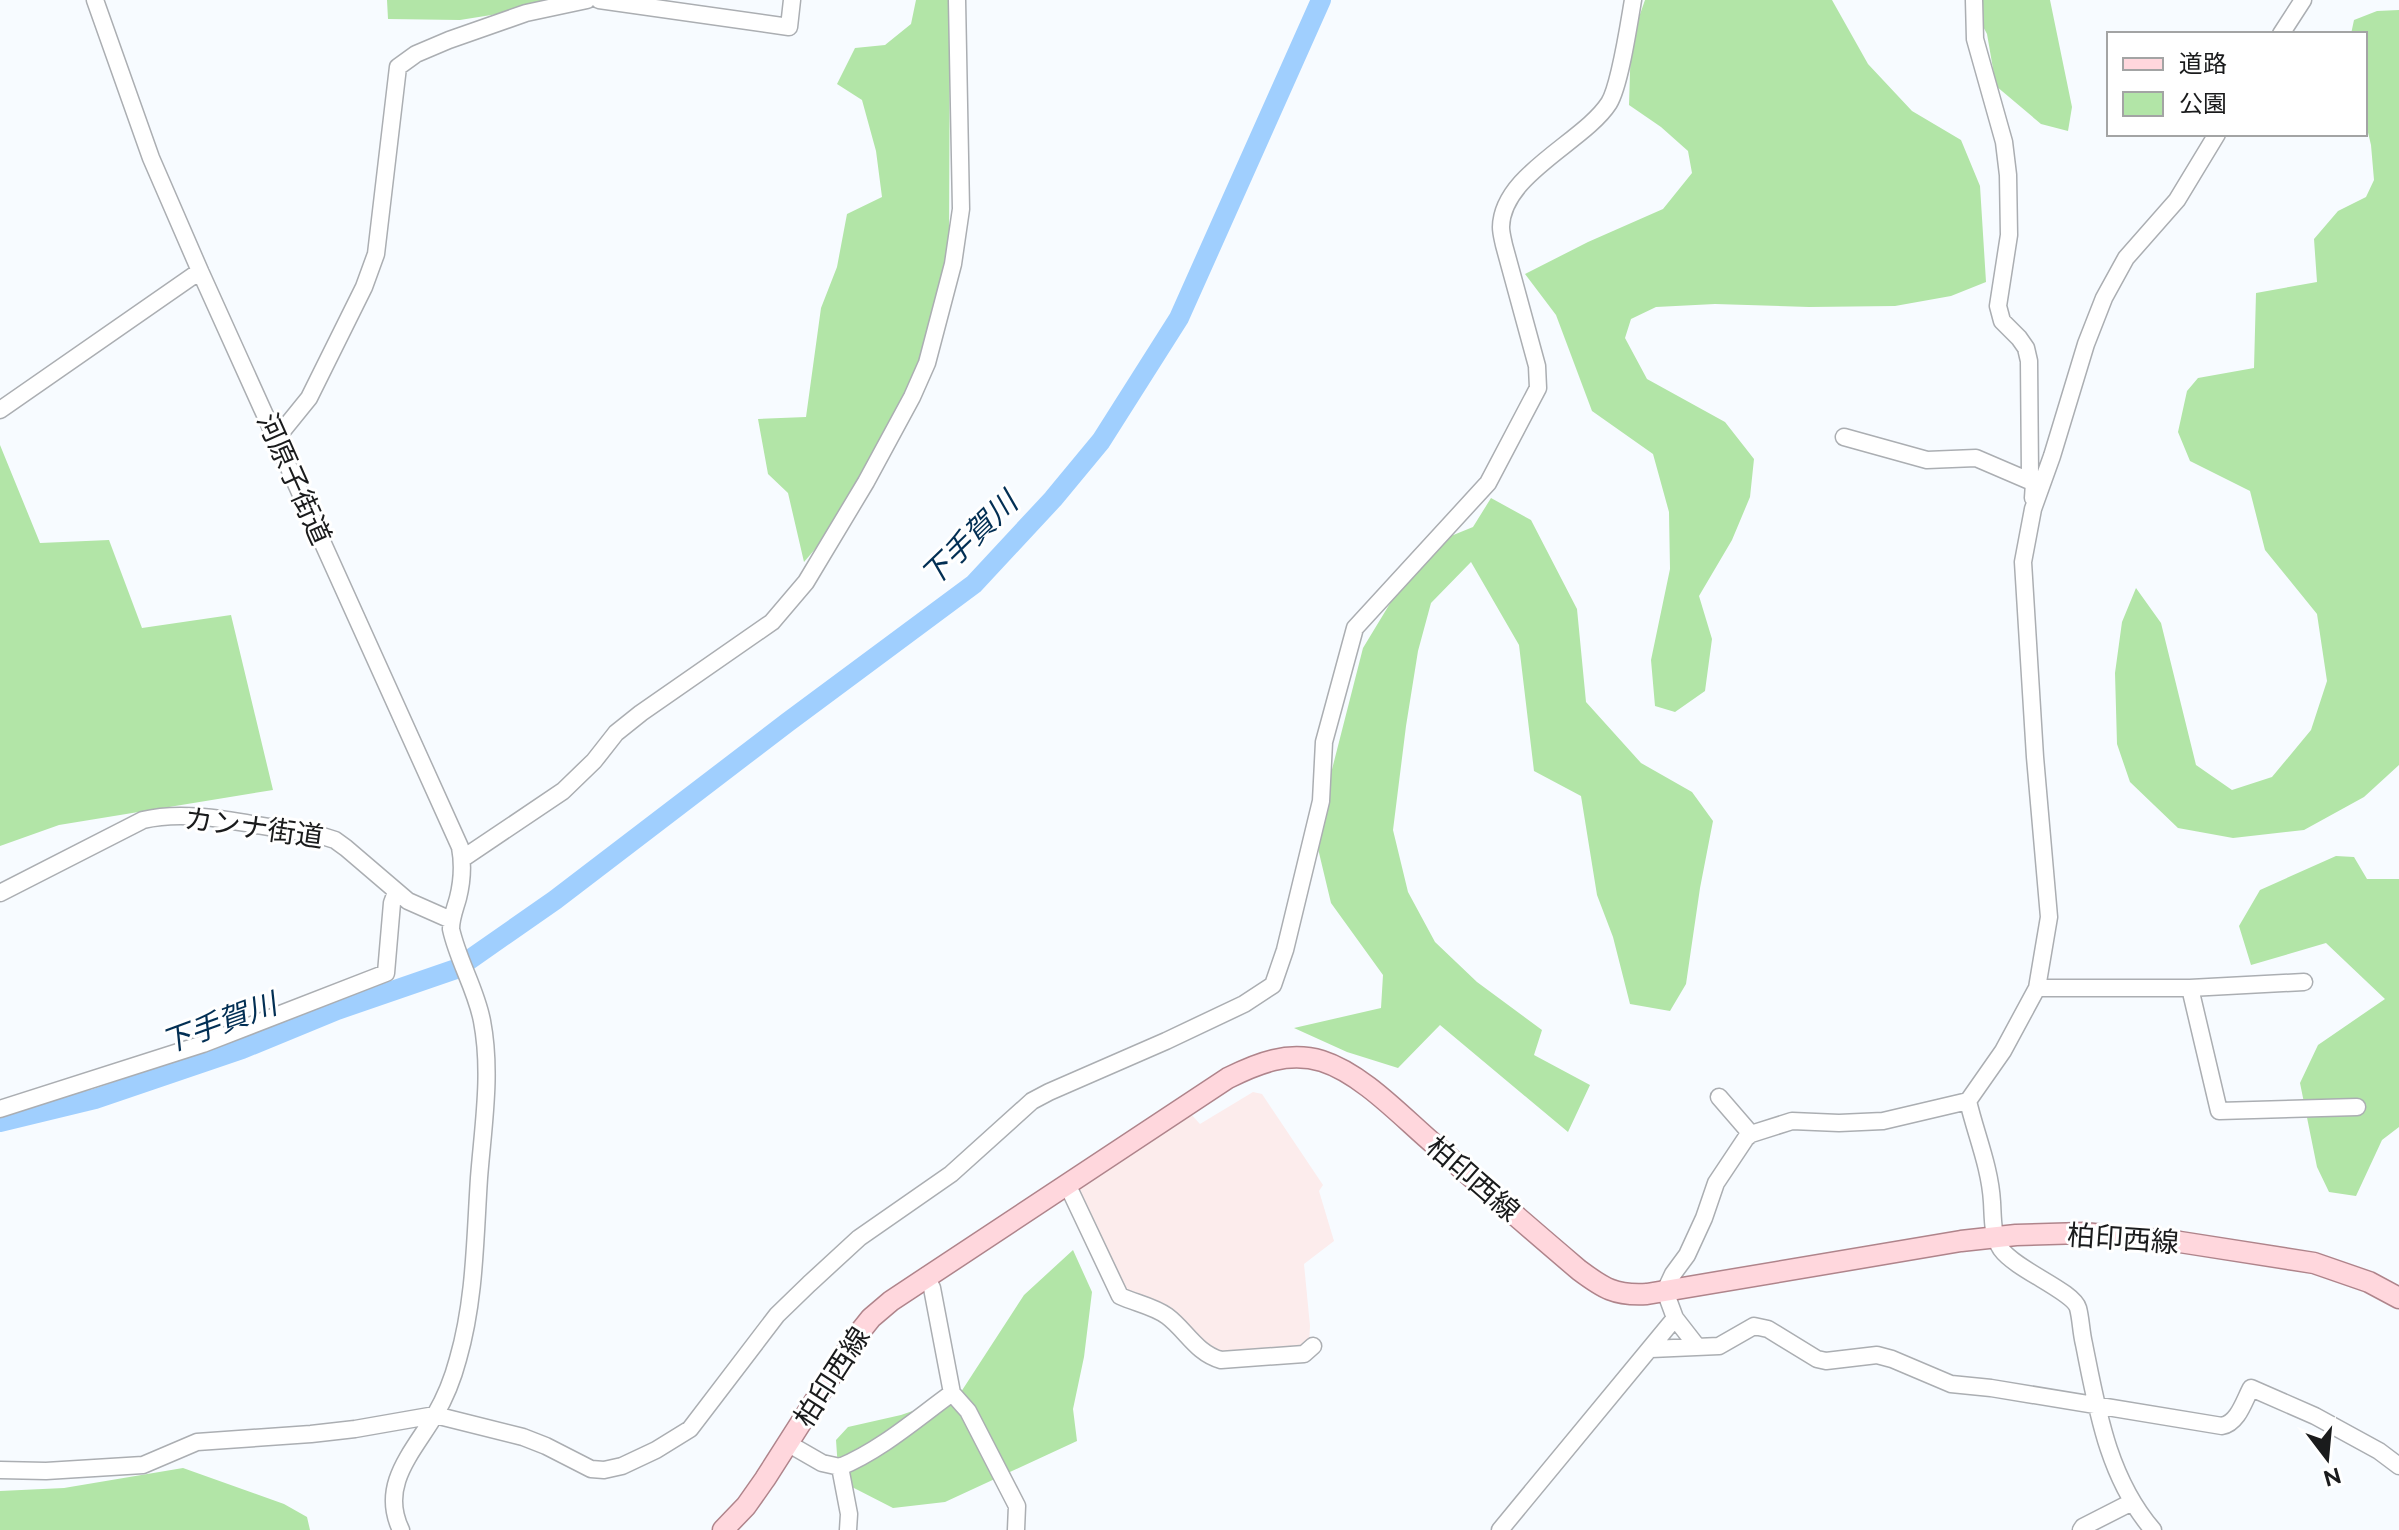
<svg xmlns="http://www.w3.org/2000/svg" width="2399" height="1530" viewBox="0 0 2399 1530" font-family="Raleway,'Noto Sans JP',sans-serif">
<rect width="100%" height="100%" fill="#f7fbff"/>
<path fill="#fcecec" d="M1253,1092L1262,1094L1323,1185L1319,1191L1334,1241L1304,1264L1310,1326L1309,1345L1303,1350L1217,1355L1127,1296L1076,1195L1079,1186L1190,1113L1200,1124Z"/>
<path fill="#b2e5a7" d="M387,0H549L542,7L460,20L388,19Z
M916,0H950L949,247L930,322L917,368L856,487L822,541L804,562L788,493L768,474L758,419L806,417L821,308L837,267L847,214L882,197L876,151L862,100L837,84L855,48L885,45L911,24Z
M1645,0H1832L1868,64L1912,111L1961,140L1980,186L1986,282L1951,296L1895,306L1809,307L1715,304L1656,307L1631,319L1625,338L1647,379L1725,422L1754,459L1750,497L1732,540L1699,596L1712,639L1705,691L1675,712L1655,706L1651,660L1670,569L1669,512L1653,454L1592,411L1556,315L1525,274L1588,242L1663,209L1692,173L1688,151L1661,127L1629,105L1631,40Z
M1969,0H2050L2072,107L2068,131L2041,124L1996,86L1987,34Z
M2399,10V765L2364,797L2304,830L2233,838L2178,828L2130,782L2117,744L2115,673L2122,622L2136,588L2161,623L2196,765L2232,790L2272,777L2311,730L2327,681L2317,614L2265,550L2250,491L2190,461L2178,432L2187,391L2198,378L2254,368L2256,293L2317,282L2314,239L2338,211L2366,197L2374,180L2371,145L2365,120V34H2351L2354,20L2377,11Z
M0,445L40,543L109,540L142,628L231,615L273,790L59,825L0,846Z
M1491,498L1531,520L1577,609L1586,702L1641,763L1692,792L1713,821L1700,888L1686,984L1670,1011L1630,1004L1613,937L1597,895L1581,796L1534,771L1519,645L1471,562L1431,603L1418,651L1406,726L1393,830L1408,892L1435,942L1477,982L1542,1030L1534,1055L1590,1085L1568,1132L1440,1025L1398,1068L1347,1052L1294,1028L1381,1008L1383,975L1331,903L1315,836L1363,648L1403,582L1446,538L1473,527Z
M2336,856L2354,857L2367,879H2399V1127L2382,1140L2356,1196L2329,1192L2317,1167L2300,1083L2318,1045L2385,999L2326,943L2251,965L2239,926L2260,890Z
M1073,1250L1092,1292L1084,1357L1073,1409L1077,1441L945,1502L893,1508L852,1487L838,1469L836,1440L848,1427L901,1415L959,1395L1024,1295Z
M183,1468L284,1504L307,1517L310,1530H0V1491L64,1488Z"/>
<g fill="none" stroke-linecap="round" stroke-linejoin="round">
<path stroke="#a0cffe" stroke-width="20" d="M469,960L555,900L788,722L974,584L1053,499L1101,441L1179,318L1321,0
M0,1122L95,1099L242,1049L337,1010L456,969"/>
<g stroke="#abaeb2" stroke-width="19">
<path id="minor" d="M95,0L151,158L200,271L460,847C463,863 462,882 458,898C455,909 451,918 451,929C458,961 476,989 482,1021C492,1073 483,1126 479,1178C475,1239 475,1300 458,1359C453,1378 445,1398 435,1415C413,1452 379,1485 401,1530
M599,0L789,27L792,0
M1974,0L1975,39L2004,142L2008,175L2009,235L1998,306L2002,321L2019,338L2026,348L2029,361L2030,475L2034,483L2033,498
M2281,34L2303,0
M0,410L200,271
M1844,437L1927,460L1976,458L2039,485
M275,440L309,398L364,287L376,254L398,67L416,54L449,40L526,13L587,0
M462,859L563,791L594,761L616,733L641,713L772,622L806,582L866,482L912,397L927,363L953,264L961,209L957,0
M0,893L143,820C197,807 260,829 316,834L335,840L346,848L408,901L451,920
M2037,988H2190L2219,1111L2357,1107
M2190,988L2304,982
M1719,1097L1751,1134
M0,1109L203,1044L386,973L392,903L396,892
M1067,1184L1120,1296C1135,1303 1153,1306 1167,1316C1186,1330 1196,1353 1221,1360L1304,1354L1313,1346
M926,1276L932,1288L952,1393L968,1411L1017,1506L1016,1530
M1696,1345L1675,1318L1665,1291L1673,1274L1687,1255L1704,1218L1716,1183L1746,1138L1751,1134L1792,1121L1839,1123L1883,1121L1968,1101
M1651,1349L1719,1346L1754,1326L1768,1329L1817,1359L1826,1361L1877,1355L1892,1359L1951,1384L1991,1388L2222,1426C2238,1423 2244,1401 2251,1388L2315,1416L2379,1451L2399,1466
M789,1444L822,1463L840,1467L849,1514L848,1530
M840,1467C881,1450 916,1419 952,1393
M0,1470L46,1471L143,1465L197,1442L311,1434L355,1429L435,1415L523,1437L546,1446L591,1469L604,1470L622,1466L656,1450L690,1429L777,1315L809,1284L859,1238L951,1174L1032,1101L1049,1092L1166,1041L1244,1004L1273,985L1285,950L1321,801L1324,742L1355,628L1488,483L1538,388L1537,366L1504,245C1503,240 1501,233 1501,227C1502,174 1584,142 1609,103C1620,85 1629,23 1633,0
M1500,1530L1675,1318
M2081,1530L2083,1527L2132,1502
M2153,1530C2108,1478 2097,1409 2084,1344C2081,1332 2081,1319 2078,1308C2073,1291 2016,1270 2001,1249C1992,1235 1993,1218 1992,1202C1990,1167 1976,1135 1968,1101L2003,1051L2037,988L2049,917L2035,757L2023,562L2033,509L2052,456L2086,344L2104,298L2126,258L2177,200L2217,134"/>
</g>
<g stroke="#af848b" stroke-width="23">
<path id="major" d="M723,1530L746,1506L765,1479L855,1338L871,1318L891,1301L1228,1078C1258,1063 1288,1051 1322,1061C1363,1074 1403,1118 1435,1145C1482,1187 1531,1229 1579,1270C1603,1288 1615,1296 1647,1294L1961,1241L2016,1235L2083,1233L2180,1242L2314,1263L2369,1282L2399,1298"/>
</g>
<use href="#minor" stroke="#fff" stroke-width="16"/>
<use href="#major" stroke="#ffd7dd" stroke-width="20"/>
</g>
<g text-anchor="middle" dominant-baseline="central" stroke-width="6" stroke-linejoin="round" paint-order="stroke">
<g font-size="28" fill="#1a1b1c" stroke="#fff">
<text transform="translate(294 479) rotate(66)">河原子街道</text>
<text transform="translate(254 828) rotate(8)">カンナ街道</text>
<text transform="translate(1473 1179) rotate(41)">柏印西線</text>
<text transform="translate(2123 1239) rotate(4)">柏印西線</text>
<text transform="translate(832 1377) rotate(-57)">柏印西線</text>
</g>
<g font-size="30" font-style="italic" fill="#022f54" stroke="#fff">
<text transform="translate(969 539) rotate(-44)">下手賀川</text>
<text transform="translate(219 1023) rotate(-20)">下手賀川</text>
</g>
</g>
<rect x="2107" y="32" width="260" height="104" fill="#ffffff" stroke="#a3a4a4" stroke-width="2"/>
<rect x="2123" y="58" width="40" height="12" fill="#ffd7dd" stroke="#a3a4a4" stroke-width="2"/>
<text x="2179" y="72" font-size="24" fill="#1a1b1c">道路</text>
<rect x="2123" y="92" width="40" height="24" fill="#b2e5a7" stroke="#a3a4a4" stroke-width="2"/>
<text x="2179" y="112" font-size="24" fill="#1a1b1c">公園</text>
<g transform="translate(2327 1458) rotate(164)" stroke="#ffffff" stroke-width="6" paint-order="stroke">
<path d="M0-6L14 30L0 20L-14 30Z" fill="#1a1b1c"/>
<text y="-12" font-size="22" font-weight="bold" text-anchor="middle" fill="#1a1b1c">N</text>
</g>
</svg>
